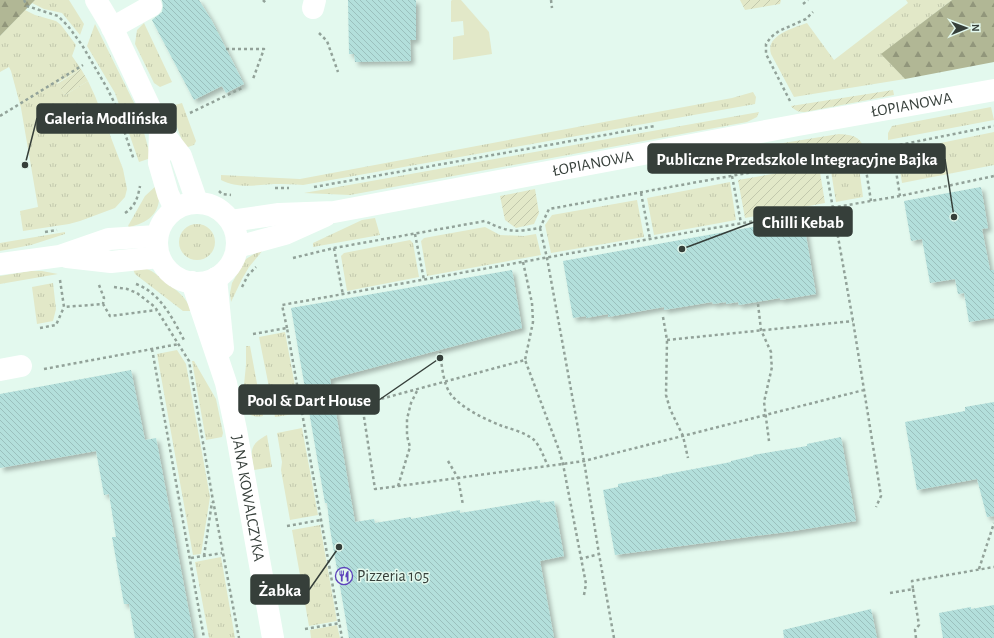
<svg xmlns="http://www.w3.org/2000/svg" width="994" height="638" viewBox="0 0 994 638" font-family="'Alegreya Sans',sans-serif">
<defs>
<pattern id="grass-tufts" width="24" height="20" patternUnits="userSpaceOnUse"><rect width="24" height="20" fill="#e2e8c8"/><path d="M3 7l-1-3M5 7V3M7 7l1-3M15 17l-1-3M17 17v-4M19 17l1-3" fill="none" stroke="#c2c8ad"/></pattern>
<pattern id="forest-firs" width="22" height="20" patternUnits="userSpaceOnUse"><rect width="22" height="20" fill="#b1b795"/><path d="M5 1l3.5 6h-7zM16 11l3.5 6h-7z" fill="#91967b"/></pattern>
<pattern id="garden-furrows" width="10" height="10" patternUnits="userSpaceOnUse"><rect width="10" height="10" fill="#e2e8c8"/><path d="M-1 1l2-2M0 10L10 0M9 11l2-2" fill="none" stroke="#c2c8ad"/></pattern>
<pattern id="building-back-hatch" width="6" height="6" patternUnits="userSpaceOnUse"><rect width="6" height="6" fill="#b3dfdb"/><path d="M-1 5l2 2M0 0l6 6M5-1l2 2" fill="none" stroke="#9bc0bd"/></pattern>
<filter id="shadow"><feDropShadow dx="3.5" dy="3.5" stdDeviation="2" flood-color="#0004"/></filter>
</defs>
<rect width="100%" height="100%" fill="#e3f9ee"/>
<path fill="url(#grass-tufts)" d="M35,0H69L84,24L80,35L62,13L44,9L32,3Z
M906,0H952L882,54L905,79L794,97L771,54C765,35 794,28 807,23L834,60L908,3Z
M25,10L35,15L56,21L61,25L76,45L72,56L81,69L57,83L65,95L88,81L95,96L123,169L127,189L125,197L115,208L80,221L69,224L23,231L20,211L38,207L21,108L11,71L9,67L0,72V36Z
M144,23L172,82L160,87L154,83L135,44L137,30Z
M95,24L138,111L151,158L139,162L115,93L87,46Z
M753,92L756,97L755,104L303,185C294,184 284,184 274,184C256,185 238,189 221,180V175L300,179L732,98Z
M182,103L196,141L194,145L185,148C181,135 171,119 175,105Z
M991,107L994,120L888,140V133L892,126Z
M759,112L757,117L747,122L350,195L304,193Z
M994,132V165L902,183L897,152Z
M858,160L863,197L836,202L830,165Z
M730,182L736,220L654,235L647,198Z
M157,185C164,209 152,222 129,227L128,226L145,196Z
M637,200L644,237L551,253L545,225L552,215Z
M375,218L380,235L313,247V243L362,220Z
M179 242a18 18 0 1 1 36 0a18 18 0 1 1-36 0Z
M485,227L500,235L524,236L536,234L541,255L427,276L421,241L424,238Z
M65,232V234L31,245L0,251V243Z
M410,240L413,243L419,277L347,291L341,256L344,253Z
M263,250L249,267L242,279L231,302L230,293L232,283L246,259L254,254Z
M142,268C154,270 155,274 164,281C178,292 183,293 192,311H183L135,274L133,269Z
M30,271H42L58,274L0,284V276Z
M53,283L56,309L53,321L37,324L32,287Z
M285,332L300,413L275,417L259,337Z
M246,346H250L263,416C254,418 246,415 244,405L242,404L246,365Z
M177,350L186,364L210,497L201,554L193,555L157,354Z
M192,361H194L216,399L223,433L222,437L206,440Z
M302,428L318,515L290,520L281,470L282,462L277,433Z
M267,435L272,467L254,470C251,452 248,445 267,435Z
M320,525L337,621L309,626L292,530Z
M221,557L235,638H209L195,562Z
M337,625L340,638H311L310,630Z"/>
<path fill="url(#forest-firs)" d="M0,0H35L0,36Z
M952,0H994V62L905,79L881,54Z"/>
<path fill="#e2e8c8" d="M452,0H461L489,32L492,54L453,60V37L464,35L463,21L451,22V1Z"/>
<path fill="url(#garden-furrows)" d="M740,0H781L780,4L745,10Z
M81,69L88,81L65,95L57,84Z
M893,90L894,95L805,112C799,112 795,111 791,106Z
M839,134C849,135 859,135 863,146L780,161L777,144Z
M819,166L825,203L745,218L738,180Z
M535,189L539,213L534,224L516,228L505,220L500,196Z"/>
<path fill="url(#building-back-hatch)" filter="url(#shadow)" d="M162,0H199L212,21L244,84L226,93L222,86L194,100L152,20L162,12L163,6Z
M348,0H416V40H410L411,61L355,62L354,54H349Z
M981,187L988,228L982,229L990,270H994V318L969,322L964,293L958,294L955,279L930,283L922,239L911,241L904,201Z
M803,218L816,294L780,300V298L739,305L738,302L726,304V302L713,304L712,302L664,310V307L608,317V314L586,318V316L573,318L563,261Z
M512,270L522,328L330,379L355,522L374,519L375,523L411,517V519L460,510V513L540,500V503L554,501L564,556L540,561L554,638H349L330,529L327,503H325L291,308Z
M131,370L145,440L156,438L194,638H135L129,604H124L112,537H116L109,494L104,495L96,451L0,468V394Z
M994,402V516L987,517L977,479L917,490L905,422L965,411V407Z
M841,437L856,521L793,531L615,555L603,490L618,487V484L662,476V475L731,462V461L753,456V455L807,446V444Z
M994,605V638H943L939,613L971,607V609Z
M871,609L877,638H784L783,630Z"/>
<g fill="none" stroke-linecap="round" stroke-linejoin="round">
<path stroke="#92a299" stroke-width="2.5" stroke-dasharray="3 3" stroke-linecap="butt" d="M24,0L27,6L58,16L68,26L82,45L107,88L115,104L134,160
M263,0L267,4
M551,0L552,8
M803,4L808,0
M319,33L327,41L338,72
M226,49H264L253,79
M790,101L766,54V44L771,37L779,31L806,19L813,12
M190,113L244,87
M0,116L83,65
M892,146L900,196
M863,151L871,201
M824,158L853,321L881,496L876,507
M732,176L741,223
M314,187L655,126
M275,188H289
M219,191L222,194L231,195
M641,193L650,239
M125,213C135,207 138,197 140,186
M540,228L547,258L584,461L599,554
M45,232L57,230
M415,234L424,280
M334,248L343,295
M293,258L334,248L485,221C510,233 514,232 540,228L549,209L874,150L994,126
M523,262L532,303L533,322L525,360
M60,280L64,307L103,304L110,316L157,310
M136,284C161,293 174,321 185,342
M99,285L104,298L103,304
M114,287L127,289L137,293L155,307L189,361L212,495L239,638
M242,287L248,275L256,267
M758,304L761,330L771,352V359L772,367L764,402L769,441
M663,317L667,340L666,395L670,409L683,436L688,458
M40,328L56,325L64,307
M287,328L282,305L650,239L900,196L994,176
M253,334L287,328L342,638
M667,340L853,321
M152,349L204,638
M440,352C442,366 443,385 452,396C465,410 485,419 502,426C512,429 525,433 533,439C540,445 544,458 548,466
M44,369L179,344
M448,461L458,478L463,505
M398,486L410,447L407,436V419L411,403L418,389
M287,526L321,520
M204,556L212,502
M191,558L222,553
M580,559L599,554L614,638
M979,569L994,523
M913,589L919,625L915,630L916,638
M890,593L913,589L912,581L994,567
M584,595L586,584L563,464L559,450L525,360L362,404L375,489C432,482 490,473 548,466L584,461L864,390
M305,629L340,623"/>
<g stroke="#fff" stroke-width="22">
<path d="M96,0L111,25L160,129L181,156L197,202"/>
<path d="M313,8L315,0"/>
<path d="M112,28L151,6"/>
<path d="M160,129L159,163L168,194L175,209"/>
<circle cx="197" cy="243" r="40"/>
<path id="s1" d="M231,221L279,214L334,212L798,125L994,90"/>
<path d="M237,247L285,234L325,216"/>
<path d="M67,257L111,262L159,257"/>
<path d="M0,264L60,256L109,239L157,236"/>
<path d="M216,278L223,348"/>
<path id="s2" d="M192,282L226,383L236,430L273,638"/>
<path d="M0,370L21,366"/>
</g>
</g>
<defs>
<g id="restaurant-ring" transform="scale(0.9)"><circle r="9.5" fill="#e3f9ee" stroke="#5d43bc" stroke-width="1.5"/><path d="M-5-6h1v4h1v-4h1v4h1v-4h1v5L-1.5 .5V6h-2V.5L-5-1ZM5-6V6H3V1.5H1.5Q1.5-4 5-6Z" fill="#5d43bc"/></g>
</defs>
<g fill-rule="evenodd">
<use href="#restaurant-ring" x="344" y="576"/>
</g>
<g text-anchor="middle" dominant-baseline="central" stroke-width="3" stroke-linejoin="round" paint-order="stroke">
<g font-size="16" fill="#363f3a" stroke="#e3f9ee">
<text stroke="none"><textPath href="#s1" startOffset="691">ŁOPIANOWA</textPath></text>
<text stroke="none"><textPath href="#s1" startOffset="367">ŁOPIANOWA</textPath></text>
<text stroke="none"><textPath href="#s2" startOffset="224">JANA KOWALCZYKA</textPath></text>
</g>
<g font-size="16" fill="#363f3a" stroke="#e3f9ee" text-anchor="start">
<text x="357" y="576">Pizzeria 105</text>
</g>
</g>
<path fill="none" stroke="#363f3a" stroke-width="1.5" d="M25 165L37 118M954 217L945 159M682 249L754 222M440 358L379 400M339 547L309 590"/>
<g fill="#363f3a" stroke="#e3f9ee" stroke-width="1.5">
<circle cx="25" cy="165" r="4"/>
<circle cx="954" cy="217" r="4"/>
<circle cx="682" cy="249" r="4"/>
<circle cx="440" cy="358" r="4"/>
<circle cx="339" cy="547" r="4"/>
</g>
<g fill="#363f3a" stroke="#363f3a" stroke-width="1.5">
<rect x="37" y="104" width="139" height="29" rx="4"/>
<rect x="648" y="144" width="297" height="29" rx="4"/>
<rect x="754" y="207" width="98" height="29" rx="4"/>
<rect x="239" y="385" width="140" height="29" rx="4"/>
<rect x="251" y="575" width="58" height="29" rx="4"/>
</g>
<g font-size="17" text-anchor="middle" font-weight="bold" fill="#fff">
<text x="106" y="124">Galeria Modlińska</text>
<text x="797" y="165">Publiczne Przedszkole Integracyjne Bajka</text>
<text x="803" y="228">Chilli Kebab</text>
<text x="309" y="406">Pool &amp; Dart House</text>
<text x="280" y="596">Żabka</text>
</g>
<g transform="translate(966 28) rotate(89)" stroke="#e3f9ee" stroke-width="3" paint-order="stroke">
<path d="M0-3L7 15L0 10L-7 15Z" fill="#363f3a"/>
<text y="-6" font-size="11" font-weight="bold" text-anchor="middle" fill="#363f3a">N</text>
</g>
</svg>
